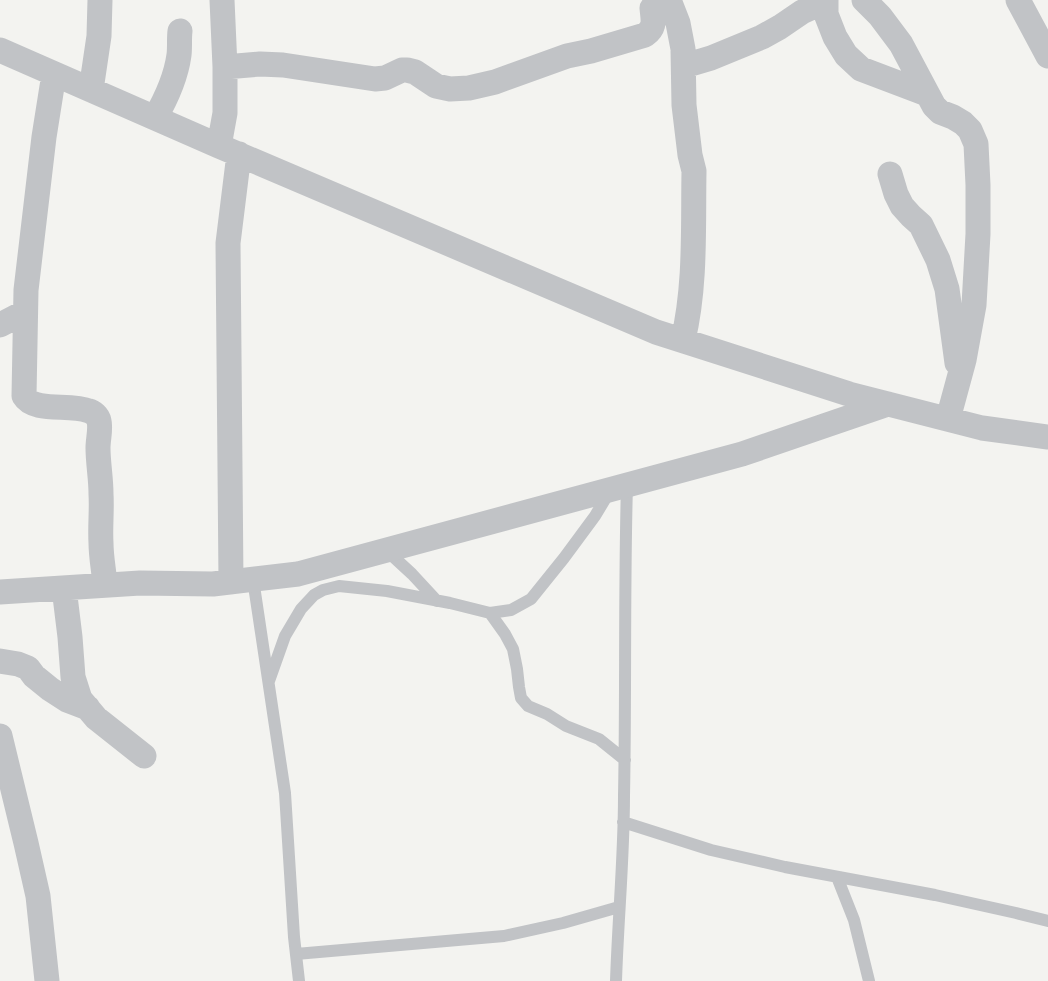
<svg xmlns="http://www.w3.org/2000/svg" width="1048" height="981" viewBox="0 0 1048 981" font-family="Roboto,sans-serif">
<rect width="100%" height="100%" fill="#f3f3f0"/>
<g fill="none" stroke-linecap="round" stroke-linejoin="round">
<path stroke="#c1c3c6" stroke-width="12" d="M386,550L412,574L437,601
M253,579L285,793L294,937L299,981
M490,613L505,634L513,649L517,669L519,687L521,698L528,706L547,714L566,726L599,739L625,760
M269,681L285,636L301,609L314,595L323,590L339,586L387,591L450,603L490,613L511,610L531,599L564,558L595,516L610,491
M623,822L711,850L785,867L935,895L1016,913L1048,921
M837,877L854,920L869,981
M296,954L504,936L563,923L619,907
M616,981C618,919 624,857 624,796C626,692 624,588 627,485"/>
<path stroke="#c1c3c6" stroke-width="25" d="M669,0L678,23L683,49L684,105L690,155L694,171C693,228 696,285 683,340
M826,0V14L835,37L846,55L861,69L927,94
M864,0L880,16L901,44L934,106L940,112L953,117L963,123L970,130L976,144L978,185V234L974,305L964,360L948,419
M1018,0L1048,56
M0,50L219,146L656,332L849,394L982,428L1048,437
M684,66L711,58L762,37L780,27L802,12L826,1
M225,67L260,64L283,65L375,79L385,78L402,70H407L415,72L436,86L450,89L469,88L495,82L567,56L591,51L645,35C656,27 653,20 652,8L659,0
M54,74L44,137L26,290L24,396C34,413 70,403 89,411C93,412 98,416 99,421C101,429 98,439 98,448C98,463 101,478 101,494C102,510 100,527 101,543C101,557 104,571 105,585
M91,90L99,36L100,0
M155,118C166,99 176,77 179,55C180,47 179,39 180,31
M219,146L225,113V67L222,0
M890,174L896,194L902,206L911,216L921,225L938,260L947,289L957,363
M0,325L25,312
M231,582L228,243L239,154
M64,588L70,637L73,677L80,699L96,718L144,756
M0,592L140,583L213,584L298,574L742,454L888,404
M0,661L18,664L28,668L34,676L50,689L67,700L88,708
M0,736L26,843L38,896L47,981"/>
</g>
</svg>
